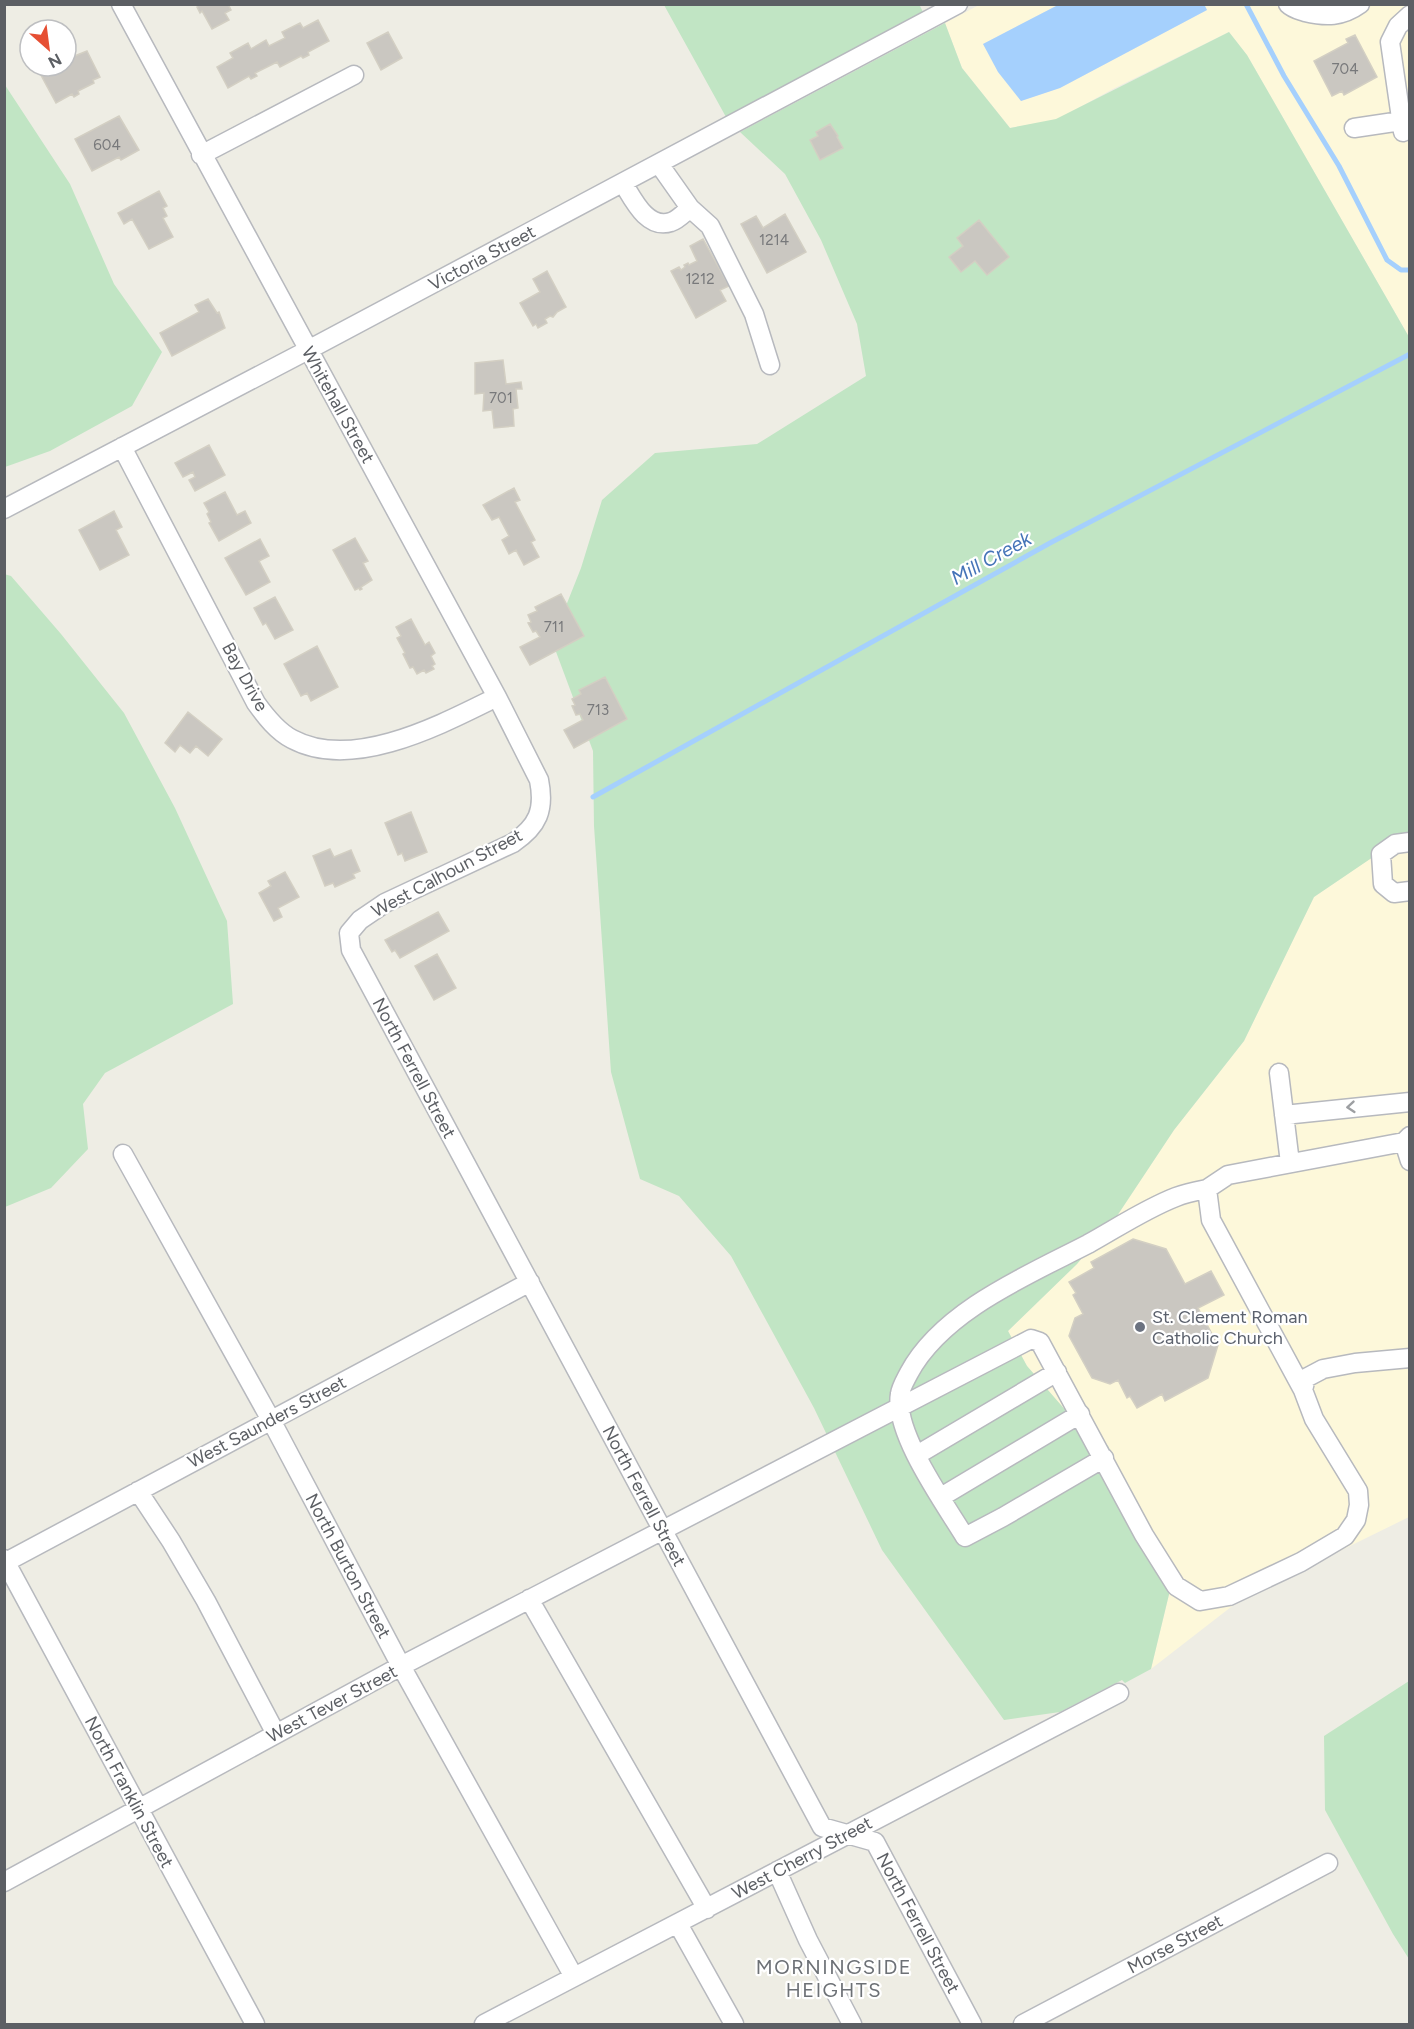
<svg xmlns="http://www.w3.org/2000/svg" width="1414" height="2029" viewBox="0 0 1414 2029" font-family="Figtree,sans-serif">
<rect width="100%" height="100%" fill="#eeede4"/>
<path fill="#fdf8da" d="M979,5H1058L983,44L1021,101L1060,88L1207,10L1204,5H1409V337L1247,55L1229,32L1113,89L1056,120L1010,128L962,68L945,23Z
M1409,832V1517L1240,1600L1151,1669L1172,1582L1108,1446L1074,1420L1027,1366L1008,1331L1077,1264L1117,1216L1174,1130L1244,1041L1314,897Z"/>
<path fill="#c1e5c4" d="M919,4L923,12L726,117L664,5Z
M945,23L962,68L1010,128L1056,119L1229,32L1247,55L1409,337L1410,832L1314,897L1244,1041L1174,1130L1117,1216L1077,1264L1008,1331L1027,1366L1074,1420L1108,1446L1172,1582L1151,1669L1125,1683L1122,1680L1060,1712L1004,1720L882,1550L814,1408L731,1256L679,1196L640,1179L611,1072L594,826L593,751L552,641L581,568L602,500L655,453L757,444L866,376L857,324L821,240L785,174L740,132Z
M5,85L70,184L114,284L162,352L132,406L50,451L5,467Z
M4,574L11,576L61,634L124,713L175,808L227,921L233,1004L105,1073L83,1104L88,1149L51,1188L5,1207Z
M1409,1681V1959L1393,1934L1325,1810L1324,1736Z"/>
<path fill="#a5d0fd" d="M1204,4L1207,10L1060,88L1021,101L998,72L983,44L1058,5Z"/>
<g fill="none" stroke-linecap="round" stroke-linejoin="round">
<path stroke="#a5d0fd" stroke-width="5" d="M1246,4L1284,76L1339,166L1387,260L1401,270H1410
M593,797L1050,543L1410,354"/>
</g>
<path fill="#cac7c1" stroke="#d3cfc3" stroke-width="1.5" d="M199,4H228L231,10L225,13L229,20L212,29L202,11L200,13L197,7Z
M318,20L329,41L308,52L309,55L303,58L301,56L280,67L277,62L255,73L257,76L251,79L249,76L228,88L217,67L233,58L230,53L248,43L251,49L266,40L269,46L285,38L282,32L300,23L303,28Z
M388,32L402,58L381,70L367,43Z
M1355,35L1377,77L1344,95L1342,91L1332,96L1314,61L1348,43L1346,39Z
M87,51L100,77L93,80L94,83L78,91L79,94L74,97L72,94L56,103L36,66H66V58L67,59Z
M119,116L139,150L121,160L119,157L92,171L75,139Z
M830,124L838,136L837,137L843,148L820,160L810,140L818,136L816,132Z
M159,191L167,206L163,208L167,216L163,218L173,237L149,249L132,219L124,224L118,213Z
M785,214L806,252L767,273L741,224L756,216L763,228Z
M979,220L1009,257L987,275L975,261L961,272L949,257L963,246L957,238Z
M703,239L729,286L720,290L726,301L696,318L671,271L679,267L681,270L685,267L684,265L688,263L689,265L697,261L690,246Z
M547,271L566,307L557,312L553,317L550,316L545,319L547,323L538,328L536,324L533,326L520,303L540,292L533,279Z
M208,299L217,313L219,312L225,328L172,356L160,333L199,312L195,305Z
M503,360L506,384L521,382L522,389H516L518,408L513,409L514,426L494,428L492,410L483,411L484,393L475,394V363Z
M209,445L225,475L195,491L189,480L195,477L193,472L183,477L175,463Z
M514,488L520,500L515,502L535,540L531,542L539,557L524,565L516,550L509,554L502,540L509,536L499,517L492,520L483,505Z
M225,492L237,515L245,511L251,523L219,541L209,523L211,522L207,514L209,512L204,503Z
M114,511L122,527L116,530L129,555L100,570L79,530Z
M355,538L368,561L363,563L372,580L361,587L362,589L360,590L359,588L355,590L333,550Z
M260,539L269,556L259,561L270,582L246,595L225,558Z
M561,594L584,636L530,665L520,647L540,637L536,631L533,632L528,623L531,622L528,615L537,611L535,607Z
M275,597L293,630L275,639L266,623L263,625L254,608Z
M411,619L425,645L429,642L435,653L431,656L435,664L432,666L434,669L426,673L424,670L417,674L413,667L410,668L403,654L405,653L397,638L401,636L396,627Z
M317,646L338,687L311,701L307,693L301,696L284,664Z
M605,677L627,719L574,748L564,730L583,720L580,714L576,715L572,706L575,705L572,699L581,694L579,690Z
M188,712L222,739L208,756L196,746L190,753L180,745L175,752L165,743Z
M411,812L427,852L405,861L402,853L398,855L385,823Z
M330,849L334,857L351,850L360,871L353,874L355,878L335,887L333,883L325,886L313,856Z
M285,872L299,897L278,908L282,917L274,921L259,893L271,886L268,881Z
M438,912L449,931L400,958L395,950L392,952L385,940Z
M437,954L456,988L434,1000L415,966Z
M1133,1239L1166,1249L1185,1284L1211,1271L1224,1295L1198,1308L1218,1345L1208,1378L1165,1401L1162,1394L1137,1408L1130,1396L1127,1398L1118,1380L1110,1384L1092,1378L1069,1336L1075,1318L1083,1314L1073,1295L1076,1293L1069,1282L1094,1268L1091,1262Z"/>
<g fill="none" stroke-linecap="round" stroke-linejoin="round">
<g stroke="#b7b9be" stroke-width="21">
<path id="minor" d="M121,4L497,697L539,780C545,810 538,826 513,843L385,903L360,920L349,933L351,950L822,1827L875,1842L972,2024
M1288,4C1293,9 1299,10 1305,12C1326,17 1342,17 1360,4
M1354,128L1401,121
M1403,132L1390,42L1398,26L1410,15
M201,155L354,75
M659,164L690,208L710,226L754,314L770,365
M623,183C633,199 647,230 671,222C678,220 685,212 690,208
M122,447L256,703C266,717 277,731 292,739C353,772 442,724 497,697
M4,509L308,350L958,4
M1410,842L1395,844L1381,854L1383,884L1394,893L1410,891
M1279,1073L1290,1163
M1284,1115L1410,1102
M1410,1136L1404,1142L1410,1161
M123,1154L271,1420L401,1666L574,1977
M1303,1390L1211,1220L1207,1189L1228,1175L1404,1142
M917,1455L1057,1372
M1104,1458L1003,1517L965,1537C945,1504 893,1432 900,1394C901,1387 906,1379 909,1373C942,1311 1028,1275 1088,1244C1117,1228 1145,1209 1176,1197C1186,1193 1197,1191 1207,1189
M138,1491L171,1541L206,1601L276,1734
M941,1497L1080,1414
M4,1559L255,2024
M4,1563L530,1282
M529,1599L707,1909
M777,1871L808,1940L852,2024
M4,1882L401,1666L1031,1339L1040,1342L1144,1535L1176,1586L1200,1601L1229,1596L1301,1562L1345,1536L1356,1520L1359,1505L1358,1491L1314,1419L1303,1390L1306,1378L1323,1369L1355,1363L1410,1358
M678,1924L734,2024
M484,2024L1119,1693
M1023,2024L1328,1863"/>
</g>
<use href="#minor" stroke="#fff" stroke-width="18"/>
</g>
<defs><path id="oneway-chevron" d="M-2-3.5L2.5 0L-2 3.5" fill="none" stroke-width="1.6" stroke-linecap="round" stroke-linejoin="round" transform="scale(1.5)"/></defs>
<use stroke="#9d9fa2" href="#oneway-chevron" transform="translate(1351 1107) rotate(175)"/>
<circle fill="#6b7280" stroke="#fff" stroke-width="2" cx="1140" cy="1327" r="6"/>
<g text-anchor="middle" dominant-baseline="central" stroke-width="4.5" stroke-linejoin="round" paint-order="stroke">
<g font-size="15" fill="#78797b">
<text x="1345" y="69">704</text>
<text x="107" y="145">604</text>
<text x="774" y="240">1214</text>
<text x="700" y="279">1212</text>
<text x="501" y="398">701</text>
<text x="554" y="627">711</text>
<text x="598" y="710">713</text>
</g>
<g font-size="18" fill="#5c5f64" stroke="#fff">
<text transform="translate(482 258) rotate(-28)">Victoria Street</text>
<text transform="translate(338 405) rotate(61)">Whitehall Street</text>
<text transform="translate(245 677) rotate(61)">Bay Drive</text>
<text transform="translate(447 873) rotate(-28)">West Calhoun Street</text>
<text transform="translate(414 1068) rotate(62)">North Ferrell Street</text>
<text transform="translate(267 1422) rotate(-28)">West Saunders Street</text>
<text transform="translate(644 1496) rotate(62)">North Ferrell Street</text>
<text transform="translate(348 1566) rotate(62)">North Burton Street</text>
<text transform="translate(332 1704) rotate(-28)">West Tever Street</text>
<text transform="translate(129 1792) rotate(62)">North Franklin Street</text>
<text transform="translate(802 1858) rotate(-28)">West Cherry Street</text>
<text transform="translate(918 1923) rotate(62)">North Ferrell Street</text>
<text transform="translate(1175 1944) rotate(-28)">Morse Street</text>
</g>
<g font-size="18" fill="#5b616d" stroke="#fff" text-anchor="start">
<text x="1152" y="1317">St. Clement Roman<tspan x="1152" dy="21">Catholic Church</tspan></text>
</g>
<g font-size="20" font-style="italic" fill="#4574b8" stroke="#fff">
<text transform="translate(991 558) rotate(-29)">Mill Creek</text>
</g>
<g font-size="20" letter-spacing="1.5" fill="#6d7176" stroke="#fff">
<text x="834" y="1967">MORNINGSIDE<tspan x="834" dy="23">HEIGHTS</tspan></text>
</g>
</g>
<rect width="1414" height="2029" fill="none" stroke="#5c5f64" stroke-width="12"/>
<g transform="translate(48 48) rotate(152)"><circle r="28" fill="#ffffff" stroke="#bebfc1" stroke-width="1.5"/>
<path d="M0-4.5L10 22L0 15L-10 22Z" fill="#e64f33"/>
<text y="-9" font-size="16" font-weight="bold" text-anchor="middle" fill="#5c5f64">N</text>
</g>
</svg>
